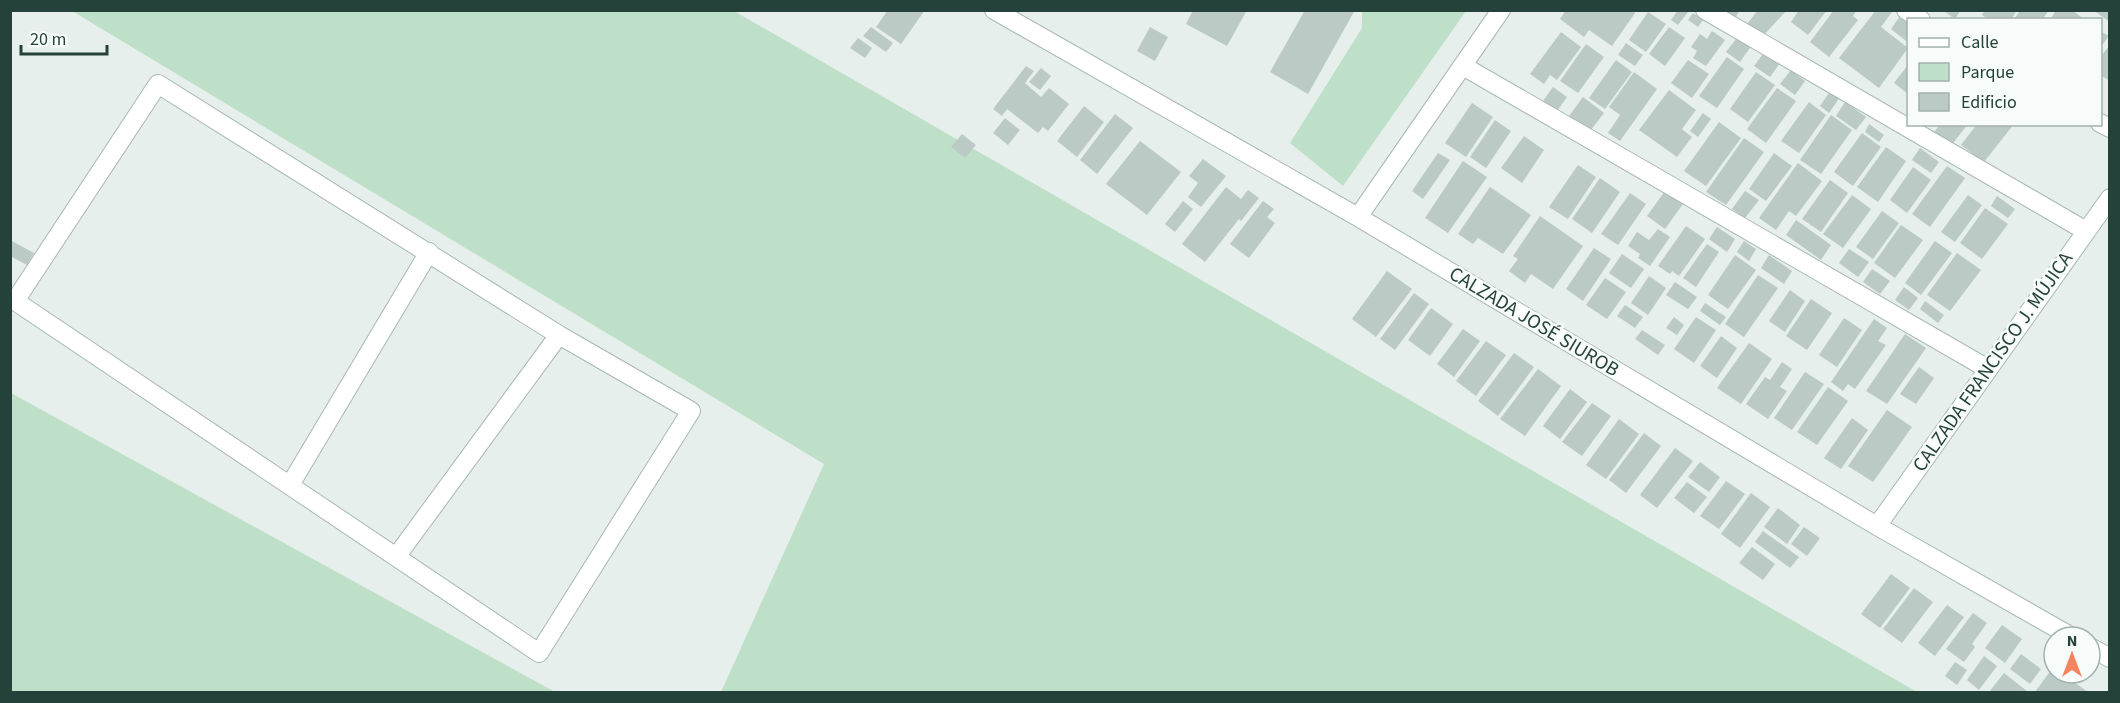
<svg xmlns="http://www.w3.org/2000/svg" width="2120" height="703" viewBox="0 0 2120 703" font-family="'Source Sans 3',sans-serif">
<rect width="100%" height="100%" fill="#e6efeb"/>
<path fill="#bfe0c8" d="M72,11H734L1917,692H721L824,464Z
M1362,11H1466L1343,186L1290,143L1362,28Z
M11,393L555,692H11Z"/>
<path fill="#bbcac4" d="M888,10H925L901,44L876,27Z
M1193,10H1247L1227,46L1186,24Z
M1305,10H1355L1308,94L1270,72Z
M1566,10H1631L1635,13L1612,46L1589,30L1584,37L1560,19Z
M1678,10L1688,12L1678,25L1671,20Z
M1725,10H1740L1735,18Z
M1758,10H1787L1763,36L1747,24Z
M1799,10H1827L1808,35L1791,22Z
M1834,10H1857L1853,16L1858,20L1829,57L1810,42Z
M1876,10L1892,12L1881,27L1908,48L1879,88L1839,58Z
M1946,10H1961L1955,19L1945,12Z
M1985,10H2017L2011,20H1989L1982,15Z
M2020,10H2049L2042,20H2014Z
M2056,10H2072L2085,20H2050Z
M2093,10H2110V22Z
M1648,12L1666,24L1646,52L1629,40Z
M1693,13L1703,20L1698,27L1688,20Z
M1900,16L1908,22L1906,41L1891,29Z
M871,27L893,43L886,52L863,36Z
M1150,27L1168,37L1155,61L1137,51Z
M1669,27L1685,38L1665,66L1649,54Z
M1712,31L1725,40L1706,66L1693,58L1697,51L1691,47L1700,34L1707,39Z
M2100,31L2109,36L2100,48Z
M1561,32L1581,47L1557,80L1550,75L1544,84L1530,74Z
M1739,35L1752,45L1740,62L1726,52Z
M858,38L872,48L865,58L850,48Z
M1626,43L1643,55L1635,66L1618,55Z
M1586,44L1604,57L1578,93L1560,81Z
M2110,45V81L2100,75V57Z
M1765,51L1780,63L1770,77L1754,66Z
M1727,57L1744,69L1717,108L1699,96Z
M1616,60L1632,72L1605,109L1589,98Z
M1688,60L1709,74L1692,98L1671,83Z
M1908,65V94L1894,83Z
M1026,66L1034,71L1025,83L1041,97L1049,88L1069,104L1048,131L1043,127L1038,133L1007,109L1002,116L993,109Z
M1041,68L1051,76L1040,90L1029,82Z
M1791,70L1805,81L1795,95L1780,84Z
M1634,72L1657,89L1620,141L1608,133L1620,115L1609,107Z
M1756,72L1775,85L1748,122L1730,109Z
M1553,87L1567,97L1557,111L1543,101Z
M1777,88L1796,101L1766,143L1747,129Z
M1669,90L1696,110L1682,129L1692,137L1677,157L1639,130Z
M1831,90L1840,97L1829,113L1820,106Z
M1583,97L1604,113L1587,135L1566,120Z
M1809,102L1826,115L1799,153L1781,141Z
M1845,102L1866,117L1856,130L1836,116Z
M1472,103L1493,117L1466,157L1445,143Z
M1084,106L1104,122L1077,157L1057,141Z
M1703,113L1711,119L1698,137L1690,131Z
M1115,114L1133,128L1097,174L1080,160Z
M1831,115L1852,130L1821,174L1800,160Z
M1005,118L1020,130L1008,145L993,133Z
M1495,120L1511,131L1486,168L1470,157Z
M1719,122L1741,138L1706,186L1684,171Z
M1869,124L1884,135L1879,142L1865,132Z
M1940,124H1968L1950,147L1933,134Z
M1977,124H2014L1984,162L1961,145Z
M1862,133L1881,147L1853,186L1834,172Z
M962,134L976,145L965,158L951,147Z
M1524,136L1544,150L1522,183L1501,168Z
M1744,138L1764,152L1726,205L1706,192Z
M1140,141L1181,172L1147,215L1106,184Z
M1886,147L1906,161L1878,202L1857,187Z
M1920,148L1939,162L1931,173L1912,160Z
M1438,153L1450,160L1423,199L1412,191Z
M1774,153L1792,166L1766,201L1749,189Z
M1203,159L1226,176L1201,207L1188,197L1198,183L1189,176Z
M1463,161L1487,177L1448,233L1425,218Z
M1798,163L1822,181L1796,216L1789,211L1776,230L1759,218Z
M1578,165L1596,177L1568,219L1549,207Z
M1947,166L1965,178L1930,227L1912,214Z
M1913,167L1931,180L1907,213L1890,200Z
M1600,178L1620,192L1592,233L1572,219Z
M1830,180L1848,193L1821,232L1802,219Z
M1226,187L1241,199L1248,190L1259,198L1241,221L1239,219L1205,262L1182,244Z
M1490,187L1531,215L1503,254L1478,238L1473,244L1458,234Z
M1665,191L1683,204L1665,229L1647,216Z
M1745,191L1759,200L1745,218L1732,209Z
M1630,193L1646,204L1618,245L1601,234Z
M1852,195L1871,209L1843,248L1823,234Z
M1968,195L1982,205L1955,242L1941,232Z
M1997,196L2015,209L2008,218L1991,206Z
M1183,201L1193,209L1175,232L1165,224Z
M1263,201L1274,209L1267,217L1275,223L1249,258L1230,244Z
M1985,208L2008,224L1982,259L1960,243Z
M1882,211L1899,223L1873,259L1856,247Z
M1540,216L1583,246L1553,289L1531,274L1525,283L1509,271L1518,259L1513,256Z
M1796,220L1831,245L1821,260L1786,235Z
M1901,225L1923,240L1895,278L1874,263Z
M1686,226L1705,239L1679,276L1672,271L1670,274L1658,266Z
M1717,227L1735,239L1727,252L1709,239Z
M1658,229L1670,237L1650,266L1638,258L1640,254L1628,246L1637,232L1649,240Z
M10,240L34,253L27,265L10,256Z
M1744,241L1756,249L1749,261L1737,252Z
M1935,241L1952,253L1921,295L1905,283Z
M1707,244L1719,252L1696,287L1683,278Z
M1594,248L1611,259L1583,301L1566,289Z
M1849,249L1869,262L1858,277L1839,263Z
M1957,253L1981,270L1950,311L1927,295Z
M1622,254L1644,269L1631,288L1609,273Z
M1735,255L1756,270L1728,309L1708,295Z
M1769,255L1792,271L1784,284L1761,268Z
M1872,269L1890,281L1880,294L1863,282Z
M1387,271L1412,289L1376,337L1352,319Z
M1758,275L1778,288L1744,337L1725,324Z
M1649,276L1666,288L1648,315L1631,303Z
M1605,278L1626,292L1607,319L1586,305Z
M1675,282L1697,297L1688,309L1666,295Z
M1904,287L1918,298L1909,310L1895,300Z
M1790,290L1805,301L1785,332L1769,321Z
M1414,293L1429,304L1395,350L1380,339Z
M1811,299L1832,313L1807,350L1786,336Z
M1925,301L1944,315L1938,323L1920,309Z
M1705,303L1726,317L1720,325L1700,311Z
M1625,305L1643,317L1635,328L1617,316Z
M1431,308L1453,324L1430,356L1408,340Z
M1674,317L1684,325L1677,335L1666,328Z
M1696,317L1716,330L1694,363L1674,349Z
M1844,318L1862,330L1837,367L1819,355Z
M1874,319L1887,328L1878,341L1886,345L1855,389L1848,384L1843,391L1831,382Z
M1463,329L1480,341L1454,377L1437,364Z
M1642,330L1665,345L1658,355L1635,339Z
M1905,334L1926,348L1887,404L1866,391Z
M1721,336L1737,348L1717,378L1700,366Z
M1486,341L1506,355L1476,396L1456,381Z
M1749,343L1772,359L1741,404L1717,388Z
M1514,353L1534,367L1498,416L1478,401Z
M1782,362L1792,369L1780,387L1787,391L1768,419L1746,404L1765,377L1770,380Z
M1919,367L1934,378L1916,404L1900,394Z
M1538,369L1561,386L1525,436L1500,419Z
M1805,372L1824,384L1792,430L1774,418Z
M1828,387L1848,401L1817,445L1797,432Z
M1570,389L1587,402L1560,439L1543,426Z
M1592,403L1611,416L1582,456L1562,442Z
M1887,410L1912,427L1873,482L1848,466Z
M1852,418L1868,430L1841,469L1824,458Z
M1619,419L1639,434L1606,479L1586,465Z
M1644,433L1661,446L1626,493L1609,480Z
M1675,448L1693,461L1657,508L1640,495Z
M1700,462L1720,477L1709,492L1688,477Z
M1726,481L1745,494L1719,529L1700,516Z
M1687,482L1707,497L1694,513L1674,498Z
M1751,493L1770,507L1740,548L1721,534Z
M1778,508L1800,525L1787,544L1764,527Z
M1804,527L1820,538L1807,556L1791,544Z
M1763,531L1799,557L1790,568L1755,542Z
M1752,547L1775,564L1763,580L1739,563Z
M1891,574L1910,588L1880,628L1861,614Z
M1914,588L1933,602L1902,643L1883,629Z
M1947,605L1964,617L1935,656L1918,643Z
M1973,613L1987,623L1972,644L1975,647L1964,662L1946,649Z
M2002,625L2022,639L2005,663L1985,648Z
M2021,654L2041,669L2030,684L2010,669Z
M1984,656L1997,666L1979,690L1967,680Z
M1955,662L1967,670L1957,685L1945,676Z
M2054,666V673H2061L2088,692H2035Z
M2004,673L2027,691L2026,692H1989Z"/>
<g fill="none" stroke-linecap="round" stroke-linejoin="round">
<g stroke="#a8b8b2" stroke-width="20">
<path id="minor" d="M994,10L1358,217L1877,526L2072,637
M1705,10L2086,231
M1906,10L1921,20
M1463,66L1988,369
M2100,123L2110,128
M1358,217L1501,10
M10,298L15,301C190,418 364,536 539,653L691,411L559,335L158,84L15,301
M290,485L429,252
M1877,526L2110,198
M396,557L559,335
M2090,647L2110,658"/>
</g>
<use href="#minor" stroke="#fff" stroke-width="18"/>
</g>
<g text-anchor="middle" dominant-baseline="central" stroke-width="5" stroke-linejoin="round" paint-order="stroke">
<g font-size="20" fill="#24423a" stroke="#f7fbf9">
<text transform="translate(1534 322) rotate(31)">CALZADA JOSÉ SIUROB</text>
<text transform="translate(1993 362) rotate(-55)">CALZADA FRANCISCO J. MÚJICA</text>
</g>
</g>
<rect width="2120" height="703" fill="none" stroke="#24423a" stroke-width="24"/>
<rect x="1907" y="18" width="195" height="108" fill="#f7fbf9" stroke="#a3b1ad" stroke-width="1.5"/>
<rect x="1919" y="38" width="30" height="9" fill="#ffffff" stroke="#a3b1ad" stroke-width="1.5"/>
<text x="1961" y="48" font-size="18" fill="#24423a">Calle</text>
<rect x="1919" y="63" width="30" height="18" fill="#bfe0c8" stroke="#a3b1ad" stroke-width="1.5"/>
<text x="1961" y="78" font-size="18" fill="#24423a">Parque</text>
<rect x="1919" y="93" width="30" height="18" fill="#bbcac4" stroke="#a3b1ad" stroke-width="1.5"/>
<text x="1961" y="108" font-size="18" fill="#24423a">Edificio</text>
<g transform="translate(2072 655)"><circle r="28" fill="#f7fbf9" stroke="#a3b1ad" stroke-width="1.5"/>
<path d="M0-4.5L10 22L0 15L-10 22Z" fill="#f4845f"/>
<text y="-9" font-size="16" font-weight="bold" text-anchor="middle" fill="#24423a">N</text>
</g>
<path d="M21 45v9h86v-9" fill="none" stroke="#24423a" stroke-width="3"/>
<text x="30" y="45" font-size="18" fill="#24423a" stroke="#f7fbf9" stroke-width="4.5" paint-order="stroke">20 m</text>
</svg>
